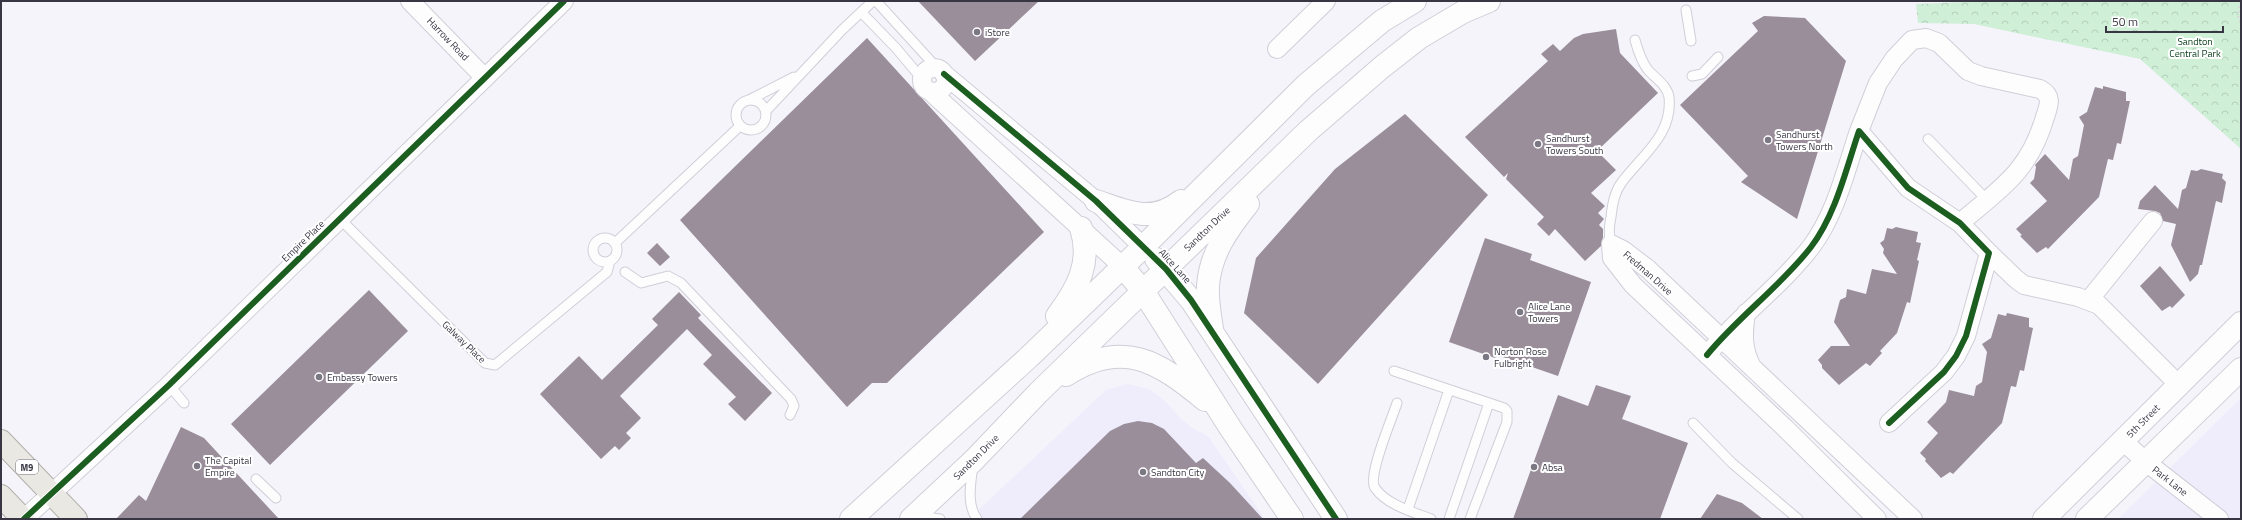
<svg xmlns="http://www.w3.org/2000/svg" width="2242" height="520" viewBox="0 0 2242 520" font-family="'Titillium Web',sans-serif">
<defs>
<pattern id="park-crowns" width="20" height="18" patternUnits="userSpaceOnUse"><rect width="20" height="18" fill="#d0efd7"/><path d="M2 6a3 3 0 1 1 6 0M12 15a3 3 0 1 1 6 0" fill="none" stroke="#b3ceba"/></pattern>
</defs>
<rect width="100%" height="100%" fill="#f5f4fb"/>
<path fill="#efecfc" d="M1127,384L1149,389L1165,401L1181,419L1194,429L1208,436L1265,519H969L1106,390Z
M2241,398V519H2118Z"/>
<path fill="url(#park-crowns)" d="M1991,1H2241V149L2140,59L1974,24L1918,23L1916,4Z"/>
<path fill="#9a8e9b" d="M918,1H1039L975,61Z
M1764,16L1805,18L1846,61L1797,219L1741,182L1748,176L1680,105L1758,31L1752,23Z
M1616,29L1620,53L1658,93L1597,151L1616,170L1591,193L1605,206L1598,213L1604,219L1599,225L1603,229V237L1601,246L1585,261L1555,229L1549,236L1537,224L1544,217L1506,179L1508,173L1504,177L1465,137L1548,61L1541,54L1553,44L1560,51L1574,38L1583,34Z
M867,38L1044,232L887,383H872L847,407L680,220Z
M2103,86L2126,92V101H2130L2121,144L2117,143L2113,160L2108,159L2099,197L2048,249L2046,247L2037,253L2020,236L2022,235L2016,229L2047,201L2030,183L2034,179L2036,167L2035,165L2045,154L2069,180L2073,159L2078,156L2084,125L2079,117L2087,112L2095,87L2103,89Z
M1405,114L1488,195L1318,384L1244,313L1256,258L1335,169Z
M2201,169L2223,174L2222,178L2226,182L2222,203L2216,201L2202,265H2200L2198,274L2190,282L2171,245L2176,224L2163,221L2160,213L2155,211L2138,209L2140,201L2155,185L2178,209L2182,190L2186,188L2191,170L2197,171Z
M1896,227L1918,232L1916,242L1921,243L1917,260L1919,261L1910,303L1907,302L1897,333L1880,351L1882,353L1870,366L1866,363L1839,385L1822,368V365L1818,360L1831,346H1850L1834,322L1840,300L1846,297L1847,289L1866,294L1872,269L1897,274L1883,253L1884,249L1880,243L1884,240L1887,228L1892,229Z
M1485,238L1532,254L1530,260L1591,282L1558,376L1497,355L1495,358L1449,342Z
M657,243L670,257L660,266L647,253Z
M2160,266L2185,295L2172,308L2170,306L2162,311L2140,286Z
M369,290L408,331L270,465L231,424Z
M679,292L701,315L698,318L772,393L745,421L728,404L736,397L703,364L712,355L687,329L620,396L641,418L626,433L631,438L619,450L615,446L601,459L540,394L579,356L602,380L658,325L652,319Z
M2007,313L2029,318V327L2033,328L2024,371L2020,370L2016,387L2011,386L2002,423L1953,474L1950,472L1941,478L1925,461L1926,459L1920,453L1938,433L1927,422L1946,402L1949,390L1974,396L1976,386L1982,382L1987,352L1982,344L1991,338L1998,314L2006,316Z
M1596,385L1631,396L1622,419L1688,443L1660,519H1513L1558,395L1588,406Z
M1138,421L1152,423L1164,429L1196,463L1203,458L1230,483L1263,519H1020L1110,431L1124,424Z
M181,427L204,438L279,519H116L139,495L146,501Z
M1717,494L1742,503L1763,519H1700Z"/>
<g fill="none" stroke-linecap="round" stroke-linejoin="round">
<g stroke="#d0ced7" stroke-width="11">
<path id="lane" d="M876,1L938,69
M1686,10L1691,41
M861,12L896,48L922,79
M1692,76L1702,74L1718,57
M736 115a15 15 0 1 1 30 0a15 15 0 1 1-30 0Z
M749,100L794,77
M766,111L842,30L873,1
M1928,139L1987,200
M340,219L485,363L495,365L607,272L610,261
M593 250a12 12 0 1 1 24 0a12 12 0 1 1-24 0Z
M615,243L740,126
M1611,244C1608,234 1609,226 1611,217C1612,206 1615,191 1622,182C1642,155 1673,135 1669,97C1667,85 1655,78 1648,70C1641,61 1638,51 1635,40
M625,272L641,283L668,276L681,283L791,399L794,406L790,415
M1394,371L1504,408L1507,411V422L1470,519
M169,385L184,403
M1397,403C1392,419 1367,476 1375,488C1387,505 1413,512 1431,519
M1693,423L1732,463L1798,519
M973,465C971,482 966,504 977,519
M256,479L276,498
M1408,509L1449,390
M918,516L940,519
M1449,519L1489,403"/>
</g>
<g stroke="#d0ced7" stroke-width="20">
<path id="street" d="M410,1L485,78
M1277,49L1326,1
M922 80a12 12 0 1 1 24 0a12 12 0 1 1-24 0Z
M944,74L1096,201L1143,247
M930,91L1122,266
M1859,131L1878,83L1894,59L1912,40L1926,38L1939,43L1968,71L1981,76L2040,89C2053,96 2049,105 2045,117C2029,172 2001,188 1960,223
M1611,244L1623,250L1648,269L1913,519
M1611,244L1612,258L1633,285L1785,428L1877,519
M1989,253L2016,279L2024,285L2078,297L2099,305L2179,385
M2089,300L2153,221
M1746,313C1743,333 1742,349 1752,367
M1707,355C1739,316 1781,286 1811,247C1836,214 1846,169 1859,131L1908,188L1960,223L1989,253L1966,336L1956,356L1944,372L1889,423
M2123,441L2146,462L2219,519
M24,519L169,385L564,1"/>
</g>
<g stroke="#d0ced7" stroke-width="24">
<path id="secondary" d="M1096,201C1128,212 1152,224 1181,201
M1156,259L1191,300L1336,519
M1122,266L1143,291L1231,429L1292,519
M1057,316C1078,288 1092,262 1081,228
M1212,329C1210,315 1207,300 1208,286C1210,254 1228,229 1248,204
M1066,375C1123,338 1159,362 1205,400
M851,519L1029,357L1143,247L1306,85L1382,21L1415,1
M911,519L974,460L1039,392L1308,131L1382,67L1419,38L1463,12L1489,1
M2044,519L2241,323
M2087,519L2241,369"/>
</g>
<g stroke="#b2b0a9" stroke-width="24">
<path id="primary" d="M1,441L76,519
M1,496L23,519"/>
</g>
<path stroke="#d9d9db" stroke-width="2.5" stroke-dasharray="2 3" stroke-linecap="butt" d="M2240,1L2238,19L2241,22"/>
<use href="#lane" stroke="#fefdfe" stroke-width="9"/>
<use href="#street" stroke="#fefdfe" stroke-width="18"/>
<use href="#secondary" stroke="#fefdfe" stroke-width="22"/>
<use href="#primary" stroke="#eae8e3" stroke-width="22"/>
<g stroke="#fff" stroke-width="8">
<path id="cycleway" d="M944,74L1096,201L1166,269L1191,300L1336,519
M1707,355C1739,316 1781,286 1811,247C1836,214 1846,169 1859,131L1908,188L1960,223L1989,253L1966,336L1956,356L1944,372L1889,423
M24,519L169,385L564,1"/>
</g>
<use href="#cycleway" stroke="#1b5e20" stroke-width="6"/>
</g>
<g fill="#7b7883" stroke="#fff" stroke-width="1.5">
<circle cx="977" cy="32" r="4"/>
<circle cx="1768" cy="140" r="4"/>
<circle cx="1538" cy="144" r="4"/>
<circle cx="1520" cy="312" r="4"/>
<circle cx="1486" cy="357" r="4"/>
<circle cx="319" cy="377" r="4"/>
<circle cx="197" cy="466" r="4"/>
<circle cx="1534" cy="467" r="4"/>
<circle cx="1143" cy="472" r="4"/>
</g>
<g text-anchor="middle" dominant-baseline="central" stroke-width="4" stroke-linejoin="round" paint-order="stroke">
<rect fill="#fff" stroke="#74727b" stroke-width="1" x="16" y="460" width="22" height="14" rx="3"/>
<g font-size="9" font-weight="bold" fill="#393643">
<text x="27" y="467">M9</text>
</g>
<g font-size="10" fill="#393643" stroke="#fff" text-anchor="start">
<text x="985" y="32">iStore</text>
<text x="1776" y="134">Sandhurst<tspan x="1776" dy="12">Towers North</tspan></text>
<text x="1546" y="138">Sandhurst<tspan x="1546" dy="12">Towers South</tspan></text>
<text x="1528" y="306">Alice Lane<tspan x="1528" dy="12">Towers</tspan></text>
<text x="1494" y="351">Norton Rose<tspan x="1494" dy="12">Fulbright</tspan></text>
<text x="327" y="377">Embassy Towers</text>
<text x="205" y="460">The Capital<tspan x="205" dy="12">Empire</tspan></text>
<text x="1542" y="467">Absa</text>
<text x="1151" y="472">Sandton City</text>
</g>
<g font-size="10" fill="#393643" stroke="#fff">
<text transform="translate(448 39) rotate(46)">Harrow Road</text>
<text transform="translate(1207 229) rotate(-44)">Sandton Drive</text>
<text transform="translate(303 241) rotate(-44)">Empire Place</text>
<text transform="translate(1175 266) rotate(48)">Alice Lane</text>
<text transform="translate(1648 273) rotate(41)">Fredman Drive</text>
<text transform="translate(464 342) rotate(44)">Galway Place</text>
<text transform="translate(2143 421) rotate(-45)">5th Street</text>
<text transform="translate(976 457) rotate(-45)">Sandton Drive</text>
<text transform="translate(2170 481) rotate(38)">Park Lane</text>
</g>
<g font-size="10" fill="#043915" stroke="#fff">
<text x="2195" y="41">Sandton<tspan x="2195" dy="12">Central Park</tspan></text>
</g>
</g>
<rect width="2242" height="520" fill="none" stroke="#393643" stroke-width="4"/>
<path d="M2106 26v6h117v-6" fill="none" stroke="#393643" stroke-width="2"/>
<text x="2112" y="26" font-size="12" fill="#393643" stroke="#ffffff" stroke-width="3" paint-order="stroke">50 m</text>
</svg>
